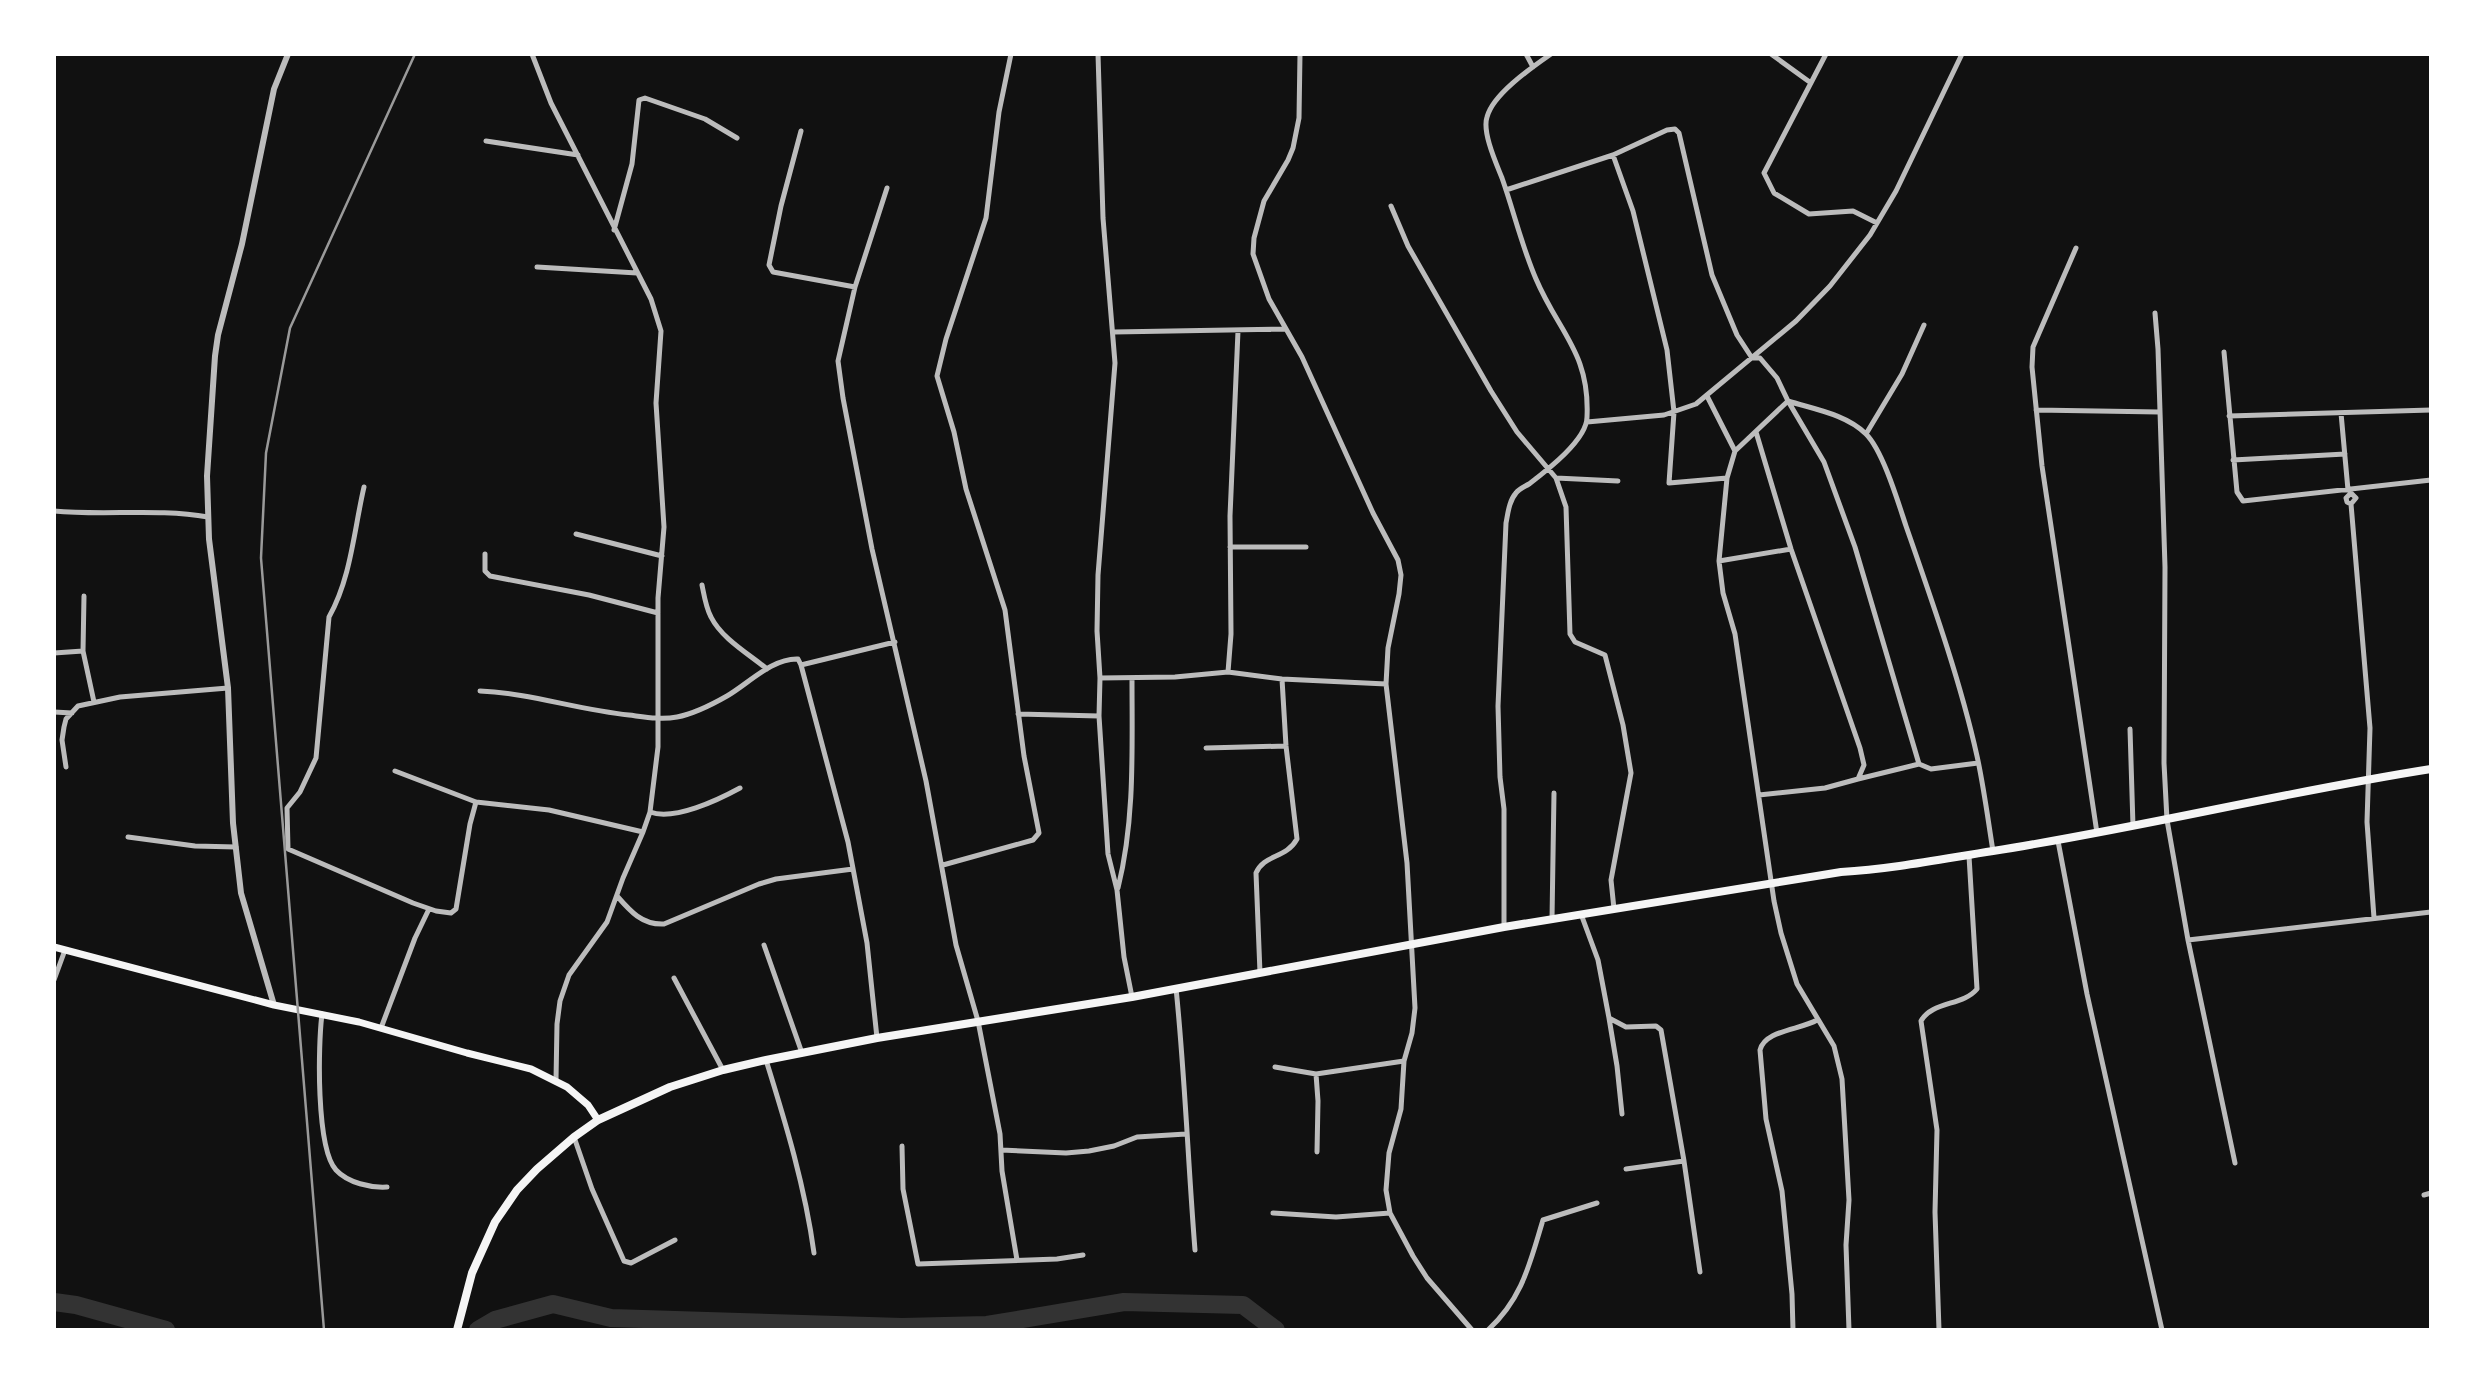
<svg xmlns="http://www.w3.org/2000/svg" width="2485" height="1384" viewBox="0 0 2485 1384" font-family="Rubik,sans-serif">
<rect width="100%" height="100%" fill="#111"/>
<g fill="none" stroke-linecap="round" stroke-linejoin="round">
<path stroke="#333" stroke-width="18" d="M54,1302L76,1305L166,1330
M478,1330L495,1320L553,1304L611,1318L902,1327L987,1325L1124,1302L1243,1305L1276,1330"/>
<path stroke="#bcbcbc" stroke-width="5" d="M532,54L551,103L651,299L661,331L656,403L664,527L658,598V747L650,812L643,832L623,878L607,922L569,975L560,1001L557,1024L556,1080
M1098,54L1103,218L1115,363L1098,575L1097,631L1100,678L1099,716L1108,854L1117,890L1124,957L1132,997
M1300,54L1299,118L1293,148L1288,160L1264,201L1254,238L1253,254L1269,299L1302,357L1373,513L1398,560L1401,575L1399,594L1388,648L1386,684L1407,863L1415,1008L1412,1033L1404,1061L1401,1109L1389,1153L1386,1190L1390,1213L1413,1256L1427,1278L1472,1330
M1526,54L1533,67
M1771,54L1811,83
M1826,54L1764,173L1774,193L1809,214L1853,211L1877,223
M801,131L781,206L769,265L773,272L855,287L838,361L843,398L872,549L926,781L956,945L978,1021L1000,1134L1002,1171L1017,1260
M486,141L578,155
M1613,155L1633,211L1667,350L1674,412L1669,483L1727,478
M1506,190L1613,155L1667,130L1675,129L1679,133L1712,275L1737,335L1752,358H1760L1777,378L1788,401L1824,462L1855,547L1919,764
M1391,206L1408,246L1491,391L1517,432L1556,478L1566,507L1570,634L1575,642L1605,655L1623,725L1631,773L1611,880L1614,909
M614,230L632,164L639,100L645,98L705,119L737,138
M2076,248L2033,347L2032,367L2042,466L2097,833
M537,267L637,273
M855,287L887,188
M2155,313L2158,349L2165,567L2164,763L2167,820L2188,940L2235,1163
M1114,332L1285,329
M2224,352L2237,492L2243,501L2431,480
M1707,396L1735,451
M1788,401L1735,451L1727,478L1719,561L1723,593L1735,634L1774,901L1781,933L1797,984L1834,1046L1842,1079L1849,1200L1846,1245L1849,1330
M1788,401C1813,409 1846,414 1866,434C1883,451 1898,502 1906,526C1932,601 1960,680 1977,756C1984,788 1988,820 1993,851
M2036,410L2159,412
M2341,413L2348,490
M2229,416L2431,410
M1587,422L1664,415L1696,404L1796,321L1830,286L1870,235L1896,191L1962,54
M1756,432L1791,549L1860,748L1864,765L1858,779L1825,788L1759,795
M1866,434L1902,374L1924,325
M2233,460L2345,454
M1556,478L1618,481
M364,487C354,530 351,578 329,617L316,758L300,792L287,808L288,849L413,903L436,911L451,913L456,909L470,824L476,802
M2351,504L2347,502L2346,498L2351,493L2356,498L2351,504L2370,728L2367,822L2374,918
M54,511C105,516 157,508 208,517
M576,534L662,556
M1230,547H1306
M485,554V571L490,576L589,595L658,613
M1719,561L1791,549
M702,585C704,595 706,608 711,617C722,639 749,654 767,669
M84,596L83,651L94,702
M54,653L83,651
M801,665L848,842L867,943L877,1038
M1228,672L1231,634L1230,516L1238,331
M1100,678L1175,677L1228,672L1282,679L1386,684
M480,691C530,693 578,710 629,715C645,717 661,720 677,717C693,714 713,704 727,696C748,684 772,658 798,659L801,665L895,642
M54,712L72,713
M1018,714L1099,716
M2130,729L2133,826
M1206,748L1286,746
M66,767L62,740L64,727L66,719L78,706L120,697L228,688
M395,771L476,802L549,810L643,832
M1858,779L1919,764L1931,769L1978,763
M650,812C674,821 718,800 740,788
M128,837L195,846L236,847
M2058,841L2087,994L2162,1330
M943,865L1033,840L1039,833L1024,756L1005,610L966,489L954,432L937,376L946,339L986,218L999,112L1011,54
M1118,888C1135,820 1132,749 1132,679
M617,896C630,911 642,925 664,924L759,884L776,879L853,869
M1581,914L1598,960L1609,1018L1626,1027L1656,1026L1661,1030L1684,1161L1700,1272
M1552,919L1554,793
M1504,927V809L1500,777L1498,706L1506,523C1508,513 1509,501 1516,493C1519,489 1524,487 1529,484C1546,471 1587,440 1587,417C1590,353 1559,333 1536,279C1522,247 1514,212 1502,178C1496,163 1482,132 1487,117C1493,94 1531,68 1551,54
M2188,940L2431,912
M764,945L802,1053
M1260,973L1256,873C1264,854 1286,859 1297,839L1286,746L1282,679
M674,978L723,1070
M54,980L65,950
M1176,988C1185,1076 1188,1163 1195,1250
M322,1014C318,1045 316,1148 336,1170C348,1183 371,1188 387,1187
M1609,1018L1617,1066L1622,1114
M381,1028L415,938L429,909
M766,1060C786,1124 805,1187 814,1253
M1275,1067L1316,1074L1404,1061
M1316,1074L1318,1101L1317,1152
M574,1137L592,1189L624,1261L631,1263L675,1240
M902,1146L903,1189L918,1264L1057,1259L1083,1255
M1001,1150L1066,1153L1089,1151L1114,1146L1137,1137L1186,1134
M1626,1169L1684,1161
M2424,1195L2431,1193
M1273,1213L1336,1217L1390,1213
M1488,1330C1523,1298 1530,1262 1543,1220L1597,1203
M1793,1330L1792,1294L1782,1191L1766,1119L1760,1050C1765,1030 1800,1030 1817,1020
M1939,1330L1935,1212L1937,1130L1921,1021C1932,1001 1963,1006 1977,989L1969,856"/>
<path stroke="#bcbcbc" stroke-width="6" d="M274,1005L241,893L233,823L228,688L209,539L207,476L215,356L218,335L242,244L274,89L288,54"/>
<path stroke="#f5f5f5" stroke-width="7" d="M54,947L274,1005L359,1022L467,1053L531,1069L567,1087L588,1105L598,1120"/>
<path stroke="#f5f5f5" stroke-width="8" d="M457,1330L472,1273L495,1222L517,1190L537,1169L574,1137L598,1120L670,1087L723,1070L766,1060L877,1038L1132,997L1504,927L1841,872C1892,869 1942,859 1993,851C2140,828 2284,792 2431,769"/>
<path stroke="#9a9a9a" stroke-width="2.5" d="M324,1330L261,558L266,453L290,328L415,54"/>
</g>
<rect width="2485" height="1384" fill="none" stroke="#ffffff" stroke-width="112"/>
</svg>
